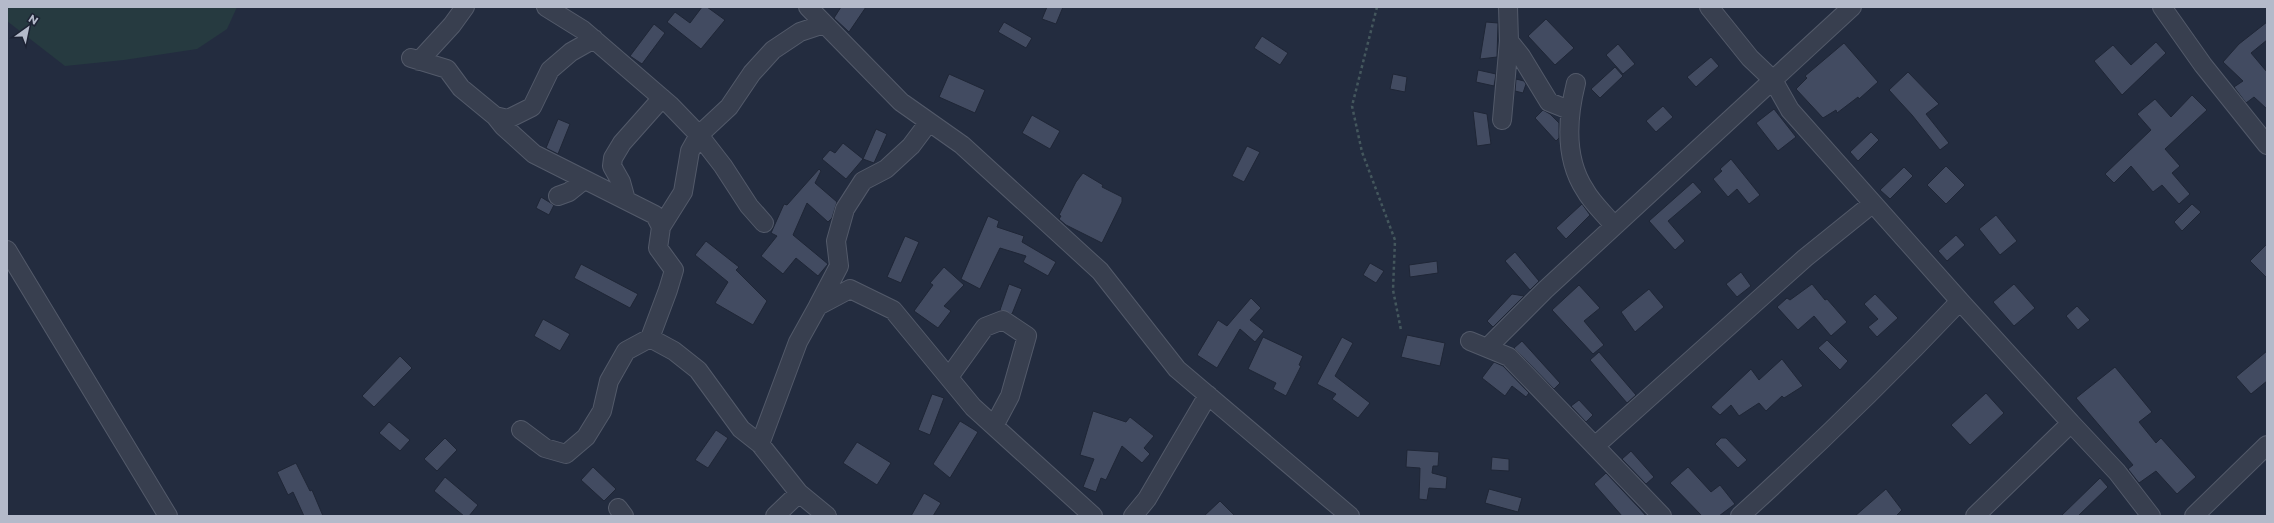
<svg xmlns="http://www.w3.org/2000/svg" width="2274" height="523" viewBox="0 0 2274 523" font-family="Montserrat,sans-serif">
<rect width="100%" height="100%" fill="#232c3f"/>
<path fill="#263a40" d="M7,7H237L227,29L197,49L124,60L65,66L7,21Z"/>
<path fill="#424b61" stroke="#1f2636" d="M702,7H707L725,20L701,49L667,22L675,12L690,23Z
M841,7H866L849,32L834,18Z
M1047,7H1063L1056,24L1042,19Z
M1546,19L1574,48L1555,65L1528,36Z
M1004,22L1032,38L1026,48L998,32Z
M1486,22L1498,23L1497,57L1480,59Z
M2267,22V40L2251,53L2267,72V109L2254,97L2246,103L2234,87L2243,81L2223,62L2239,44Z
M654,24L665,33L642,64L630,56Z
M1262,36L1288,53L1280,65L1254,48Z
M2156,42L2166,53L2122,95L2094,61L2113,45L2131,65Z
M1844,43L1878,82L1859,99L1858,97L1837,113L1836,110L1823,118L1796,89L1807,78L1805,76Z
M1618,44L1635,64L1623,74L1606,55Z
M1711,57L1719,66L1696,87L1687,77Z
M1615,67L1623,76L1600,98L1591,89Z
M1478,70L1496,74L1494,86L1476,82Z
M1908,72L1939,104L1926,114L1949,143L1940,150L1912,115L1889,90Z
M949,74L985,90L975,113L939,97Z
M1393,74L1407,77L1405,92L1390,89Z
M1516,79L1524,81L1526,84L1523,93L1515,91Z
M2192,95L2207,110L2165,149L2180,166L2172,173L2190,194L2179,204L2162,185L2153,192L2131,166L2114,183L2105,174L2151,130L2137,114L2155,99L2171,117Z
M1663,106L1673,117L1656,132L1646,121Z
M1774,109L1796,137L1778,151L1756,123Z
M1543,110L1550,114L1559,123V138L1556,141L1535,118Z
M1473,111L1487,114L1491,144L1477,146Z
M1032,115L1060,131L1050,149L1022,133Z
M558,119L570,124L558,154L546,148Z
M876,129L887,134L874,163L863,159L846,179L822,159L830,150L835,153L843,143L863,159Z
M1871,132L1879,140L1858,161L1850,152Z
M1247,146L1260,152L1244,182L1232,176Z
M1731,159L1760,195L1749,204L1737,189L1728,197L1713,179L1722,171L1720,169Z
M1946,166L1965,185L1946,204L1927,185Z
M1904,167L1913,176L1890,199L1880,190Z
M819,169L821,171L815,183L837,202L832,218L828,222L807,203L793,235L828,264L818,276L796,258L783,274L761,256L777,236L771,233L784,204L787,205Z
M1083,173L1103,185L1102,187L1122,197V202L1102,243L1066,225L1059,219L1061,216L1059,215L1076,182Z
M1693,182L1702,192L1668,221L1685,241L1675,250L1649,221Z
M541,197L554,205L549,215L536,208Z
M1582,204L1590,215L1566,239L1556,228Z
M2192,204L2201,212L2182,231L2174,222Z
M1996,215L2017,241L2000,255L1979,229Z
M988,216L999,221L997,227L1024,236L1022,242L1056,262L1048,276L1023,262L1026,256L1000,248L980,289L961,279Z
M1956,235L1965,245L1947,261L1938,251Z
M905,236L919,242L901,283L887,277Z
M706,241L739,267L736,270L767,301L753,325L715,303L728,282L695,255Z
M2267,244V278L2250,261Z
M1515,252L1539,281L1530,290L1505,261Z
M1437,261L1438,273L1410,277L1409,265Z
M1370,263L1384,271L1376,283L1363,275Z
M581,264L638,294L630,308L574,278Z
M944,267L964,285L944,306L951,311L938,328L914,311L933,285L930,283Z
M1741,272L1751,286L1737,297L1726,284Z
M1009,284L1022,289L1012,314L1000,310Z
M1812,284L1825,300L1827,299L1847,322L1831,336L1814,316L1798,330L1777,307L1787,298L1790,300Z
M2014,284L2035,308L2014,326L1993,302Z
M1579,285L1600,308L1584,321L1604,345L1593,354L1552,310Z
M1649,289L1664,307L1635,332L1621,312Z
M1512,294L1524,296L1493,327L1487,321Z
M1875,294L1898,318L1877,337L1868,327L1878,319L1864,304Z
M1251,298L1261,308L1250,320L1264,331L1255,342L1240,329L1217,368L1197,355L1218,320L1227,326Z
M2077,306L2090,320L2078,330L2066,316Z
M543,319L570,334L560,351L534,336Z
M1407,335L1445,343L1440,366L1401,357Z
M1263,337L1303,356L1299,365L1301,366L1286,396L1273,389L1276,383L1248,369Z
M1342,337L1353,343L1335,376L1370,403L1358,418L1332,399L1336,394L1317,384Z
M1827,340L1848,361L1840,370L1818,348Z
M1522,341L1560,383L1554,389L1514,348Z
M2267,351V381L2251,394L2236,377Z
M1599,352L1636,395L1627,403L1590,360Z
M400,356L412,368L374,407L362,396Z
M1782,359L1803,386L1784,398L1782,396L1766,411L1759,403L1739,416L1731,405L1720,415L1711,407L1751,369L1759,380Z
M1494,362L1503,366L1529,393L1526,397L1512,386L1505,396L1482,378Z
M2115,367L2152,412L2139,422L2156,443L2161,438L2196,477L2177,494L2156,471L2139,483L2128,469L2133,465L2076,398Z
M1986,393L2004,413L1970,445L1951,425Z
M932,394L944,398L930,435L918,430Z
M1579,400L1593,415L1586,422L1571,406Z
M1093,411L1126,422L1130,417L1154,436L1144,448L1150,454L1142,463L1122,446L1106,480L1101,478L1096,492L1083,487L1094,459L1080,455Z
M960,421L978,432L950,478L933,464Z
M389,422L410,440L400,451L379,433Z
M716,430L728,438L708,468L695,460Z
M445,438L457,450L437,471L424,459Z
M1721,438H1726L1747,460L1738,468L1715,444Z
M857,442L891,463L877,485L843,463Z
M1407,450L1439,452L1438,466H1433L1432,473L1447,477L1446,489L1429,488L1427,500L1419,499L1420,468L1406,467Z
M1631,451L1654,477L1646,484L1622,459Z
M1492,457L1509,459V471L1491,470Z
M296,463L310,491L312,490L323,516H304L293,492L288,495L277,472Z
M593,467L616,489L604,501L581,480Z
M1688,467L1711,492L1720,485L1735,504L1719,516H1702L1670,483Z
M1606,473L1640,509L1646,516H1622L1594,484Z
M445,477L478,505L469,516H464L434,491Z
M2100,478L2108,487L2078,516H2061Z
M1489,489L1522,498L1518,512L1485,503Z
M1886,489L1902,510L1896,516H1855Z
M924,493L941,503L933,516H911Z
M1220,501L1235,516H1204Z"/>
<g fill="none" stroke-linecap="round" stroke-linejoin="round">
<g stroke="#535a6a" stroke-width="20">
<path id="street" d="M546,7L583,30L670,105L699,135L723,166L749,206L764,223
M808,7L901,102L962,145L1100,271L1177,369L1350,516
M1508,7L1509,41L1521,56L1549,102L1569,110
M1709,7L1750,58L1773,80L1790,110L1960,301C1889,376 1816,447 1740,516
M2162,7L2203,65L2267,145
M411,58L447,69L461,88L495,116L508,119L532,107L550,70L571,52L594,39
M419,61L452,25L465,7
M1576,83C1567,119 1564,158 1585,190C1592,203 1605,214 1614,226
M495,116L503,126L534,154L655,215L661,227
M1502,120L1509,41
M558,196L569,192L584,180
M626,200L621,182L612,166L613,158L622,143L662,98
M7,250L168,516
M1960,301L2071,423
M818,306L839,266L836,241L845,209L863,181L886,169L911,146L929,122
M650,338L668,290L674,270L658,248L661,227L683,192L690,151L699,135L729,107L752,73L773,50L800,32L824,24
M1470,341L1509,357L1662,516
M1487,348L1545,290L1852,7
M949,377L985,327L1003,320L1027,336L1010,396L994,426
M521,430L545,448L566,454L586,437L602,411L609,381L626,351L650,338L674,351L698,370L741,429L760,444L799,493L827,516
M760,444L798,342L818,306L850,289L893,310L973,407L1093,516
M1595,446L1805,258L1872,204
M618,508L624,516
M775,516L799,493
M1133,516L1147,499L1208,395
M1975,516L2071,423L2117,472L2151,516
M2194,516L2267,445"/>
</g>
<path stroke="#44575d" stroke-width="2.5" stroke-dasharray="3 3" stroke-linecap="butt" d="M1377,7L1352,106L1362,152L1395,240L1393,290L1401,330"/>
<use href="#street" stroke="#383f4f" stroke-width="18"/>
</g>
<rect width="2274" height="523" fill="none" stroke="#b4baca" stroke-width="16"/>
<g transform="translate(28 28) rotate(33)" stroke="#1d2334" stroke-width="3" paint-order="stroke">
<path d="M0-3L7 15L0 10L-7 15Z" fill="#b4baca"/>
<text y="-6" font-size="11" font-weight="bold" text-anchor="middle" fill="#b4baca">N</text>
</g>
</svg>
